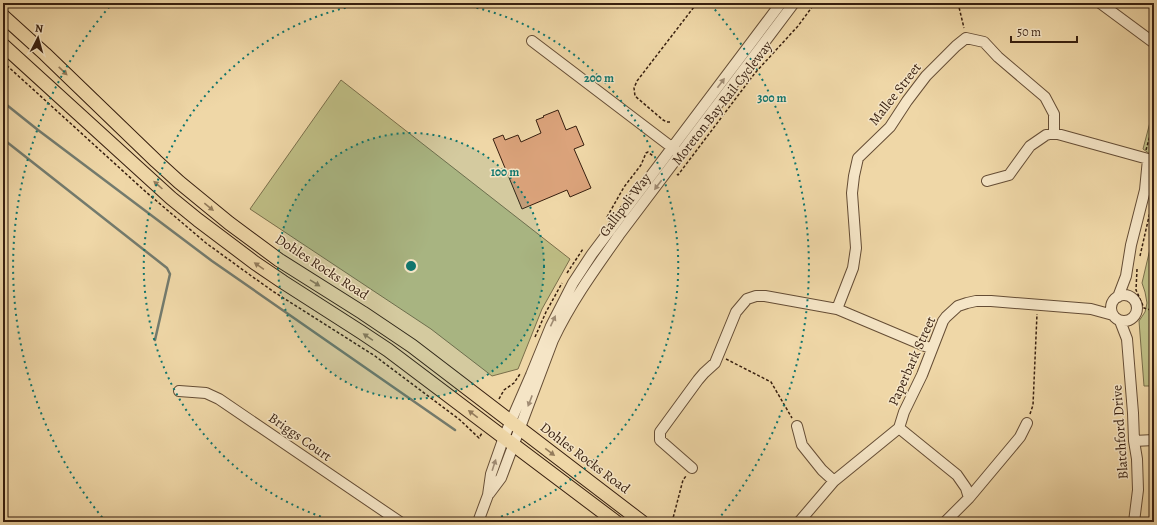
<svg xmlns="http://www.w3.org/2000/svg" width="1157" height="525" viewBox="0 0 1157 525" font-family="Alegreya,serif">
<rect width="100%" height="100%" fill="#efd7a7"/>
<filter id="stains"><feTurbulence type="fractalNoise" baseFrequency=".005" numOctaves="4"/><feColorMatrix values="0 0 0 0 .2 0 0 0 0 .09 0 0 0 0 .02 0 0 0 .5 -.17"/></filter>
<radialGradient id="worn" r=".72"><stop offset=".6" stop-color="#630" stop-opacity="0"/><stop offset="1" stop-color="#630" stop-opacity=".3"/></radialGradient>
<path fill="#bebd84" stroke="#7a6e4a" d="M341,80L570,259L542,309L518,369L492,376L431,329L250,209Z
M1154,107V157L1143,149Z
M1154,232V386H1144L1139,321L1145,312L1147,303L1145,292L1142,283Z"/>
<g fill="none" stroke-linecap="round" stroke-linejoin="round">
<path stroke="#737b6e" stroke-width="2.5" d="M3,102L38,130L212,261L455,430
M3,139L167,268L170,274L155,340"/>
</g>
<path fill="#dba37b" stroke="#371f0f" d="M558,110L566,130L576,126L584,145L574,149L591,188L570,197L567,190L522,209L493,139L503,135L505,140L518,135L521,142L541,133L536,120L544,117L543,116Z"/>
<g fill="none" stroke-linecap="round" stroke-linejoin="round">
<g stroke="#654d35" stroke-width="12">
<path id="minor" d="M1100,3L1154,43
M532,41L678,152
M987,181L1009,175L1030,146L1046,135L1054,133L1148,159L1145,190L1131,245L1126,276L1118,297
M1111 308a13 13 0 1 1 26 0a13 13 0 1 1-26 0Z
M837,309L853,268L856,248L852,193L854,176L858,158L890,127L907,101L926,76L956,46L966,38L984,42L998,57L1045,97L1054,114V133
M1120,321L1127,339L1133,413L1134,441L1137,459L1138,490L1134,522
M179,391L206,393L219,399L400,522
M797,426L802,445L822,470L834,481
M899,428L957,475L966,488L969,498
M1134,441L1154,440
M692,468L660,440V432L698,380L704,373L715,363L736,312L747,299L756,296H765L837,309L932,349
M489,494L501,478L553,340C571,302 595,269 619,235L794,3
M478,522L488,495L491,474L504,437L531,375L551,326L573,283L592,254L781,3
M799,522L834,481L899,428L904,412L922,375L943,321L946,317L958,306L967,303L976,301H991L1091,309L1113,315
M945,522L969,498L1020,437L1027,423"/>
</g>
<g stroke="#371f0f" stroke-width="15">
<path id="major" d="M3,16L45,54L156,161L179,182L229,223L279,260L363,313L412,346L642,522
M3,45L171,198L198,220L255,263L283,282L361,332L388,350L616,522"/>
</g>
<path stroke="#371f0f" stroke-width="1.5" stroke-dasharray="3 2" stroke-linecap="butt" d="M958,3L964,28
M3,62L146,192L206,243L250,275L274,292L375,356L460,420L479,438L482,433
M670,122H667L663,120L635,96L634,88L637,81L697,3
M1146,150L1154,121
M677,174L678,175L755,73L798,26L815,3
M607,217L624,187L641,165L646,153L648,152L653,156
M1140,256L1152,203L1154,204
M1137,269L1136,290L1144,308L1154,311
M567,273L583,249
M535,337L546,312L562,283
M726,359L771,382L792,418
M499,399L504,390L514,383L520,374
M1030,414L1033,405L1037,314
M672,522L683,480L686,476"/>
<use href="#minor" stroke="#f5e5c6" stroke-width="10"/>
<use href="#major" stroke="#efd7a7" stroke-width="13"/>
</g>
<defs><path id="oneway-solid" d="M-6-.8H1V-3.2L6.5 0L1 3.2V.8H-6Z"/></defs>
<g fill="#937b5b">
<use href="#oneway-solid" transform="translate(63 71) rotate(44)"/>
<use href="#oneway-solid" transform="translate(158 185) rotate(-138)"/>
<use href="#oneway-solid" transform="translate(209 207) rotate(39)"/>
<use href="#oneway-solid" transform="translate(259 266) rotate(-145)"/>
<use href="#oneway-solid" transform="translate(315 283) rotate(32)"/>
<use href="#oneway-solid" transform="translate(368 337) rotate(-146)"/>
<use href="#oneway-solid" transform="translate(473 414) rotate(-143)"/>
<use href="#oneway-solid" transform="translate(550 452) rotate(37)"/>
</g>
<g fill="#a08c74">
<use href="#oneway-solid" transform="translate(721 83) rotate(-53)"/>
<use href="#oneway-solid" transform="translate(658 185) rotate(127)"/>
<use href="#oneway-solid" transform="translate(553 321) rotate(-65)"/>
<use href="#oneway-solid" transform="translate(530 401) rotate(111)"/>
<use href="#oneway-solid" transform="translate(494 465) rotate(-72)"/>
</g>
<circle cx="411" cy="266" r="133" fill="#0f766e" fill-opacity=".12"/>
<g fill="none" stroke="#0f766e" stroke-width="2" stroke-dasharray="2 4">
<circle cx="411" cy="266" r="133"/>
<path d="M338 522A266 266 0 0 1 369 3M453 3A266 266 0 0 1 484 522"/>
<path d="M106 522A398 398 0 0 1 111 5M711 5A398 398 0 0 1 716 522"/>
</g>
<g text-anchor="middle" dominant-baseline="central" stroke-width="3" stroke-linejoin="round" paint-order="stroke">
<g font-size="14" fill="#371f0f" stroke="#f5e5c6">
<text transform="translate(895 94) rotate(-52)">Mallee Street</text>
<text transform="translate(722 103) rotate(-52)">Moreton Bay Rail Cycleway</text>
<text transform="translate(625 205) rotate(-53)">Gallipoli Way</text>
<text transform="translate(322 267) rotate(33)">Dohles Rocks Road</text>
<text transform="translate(912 361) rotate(-66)">Paperbark Street</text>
<text transform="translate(1120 432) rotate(-94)">Blatchford Drive</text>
<text transform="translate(300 437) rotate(35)">Briggs Court</text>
<text transform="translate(585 458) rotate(37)">Dohles Rocks Road</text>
</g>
</g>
<circle cx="411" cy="266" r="6" fill="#0f766e" stroke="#f5e5c6" stroke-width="2"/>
<g font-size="12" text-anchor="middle" font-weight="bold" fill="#0f766e" stroke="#f5e5c6" stroke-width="3" stroke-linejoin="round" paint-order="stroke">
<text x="599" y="82">200 m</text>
<text x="772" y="102">300 m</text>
<text x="505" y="176">100 m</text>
</g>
<rect width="1157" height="525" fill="none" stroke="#efd7a7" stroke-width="16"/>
<rect x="4" y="4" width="1149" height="517" fill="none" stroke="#371f0f" stroke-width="2"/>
<rect x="8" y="8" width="1141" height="509" fill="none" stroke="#371f0f"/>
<g transform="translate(38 38) rotate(6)" stroke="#f5e5c6" stroke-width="3" paint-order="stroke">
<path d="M0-3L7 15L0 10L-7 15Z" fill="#371f0f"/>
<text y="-6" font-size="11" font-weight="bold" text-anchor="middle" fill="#371f0f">N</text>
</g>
<path d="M1011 36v6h66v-6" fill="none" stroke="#371f0f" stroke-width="2"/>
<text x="1017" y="36" font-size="12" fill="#371f0f" stroke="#f5e5c6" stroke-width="3" paint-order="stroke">50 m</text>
<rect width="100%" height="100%" filter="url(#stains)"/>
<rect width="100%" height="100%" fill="url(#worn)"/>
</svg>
